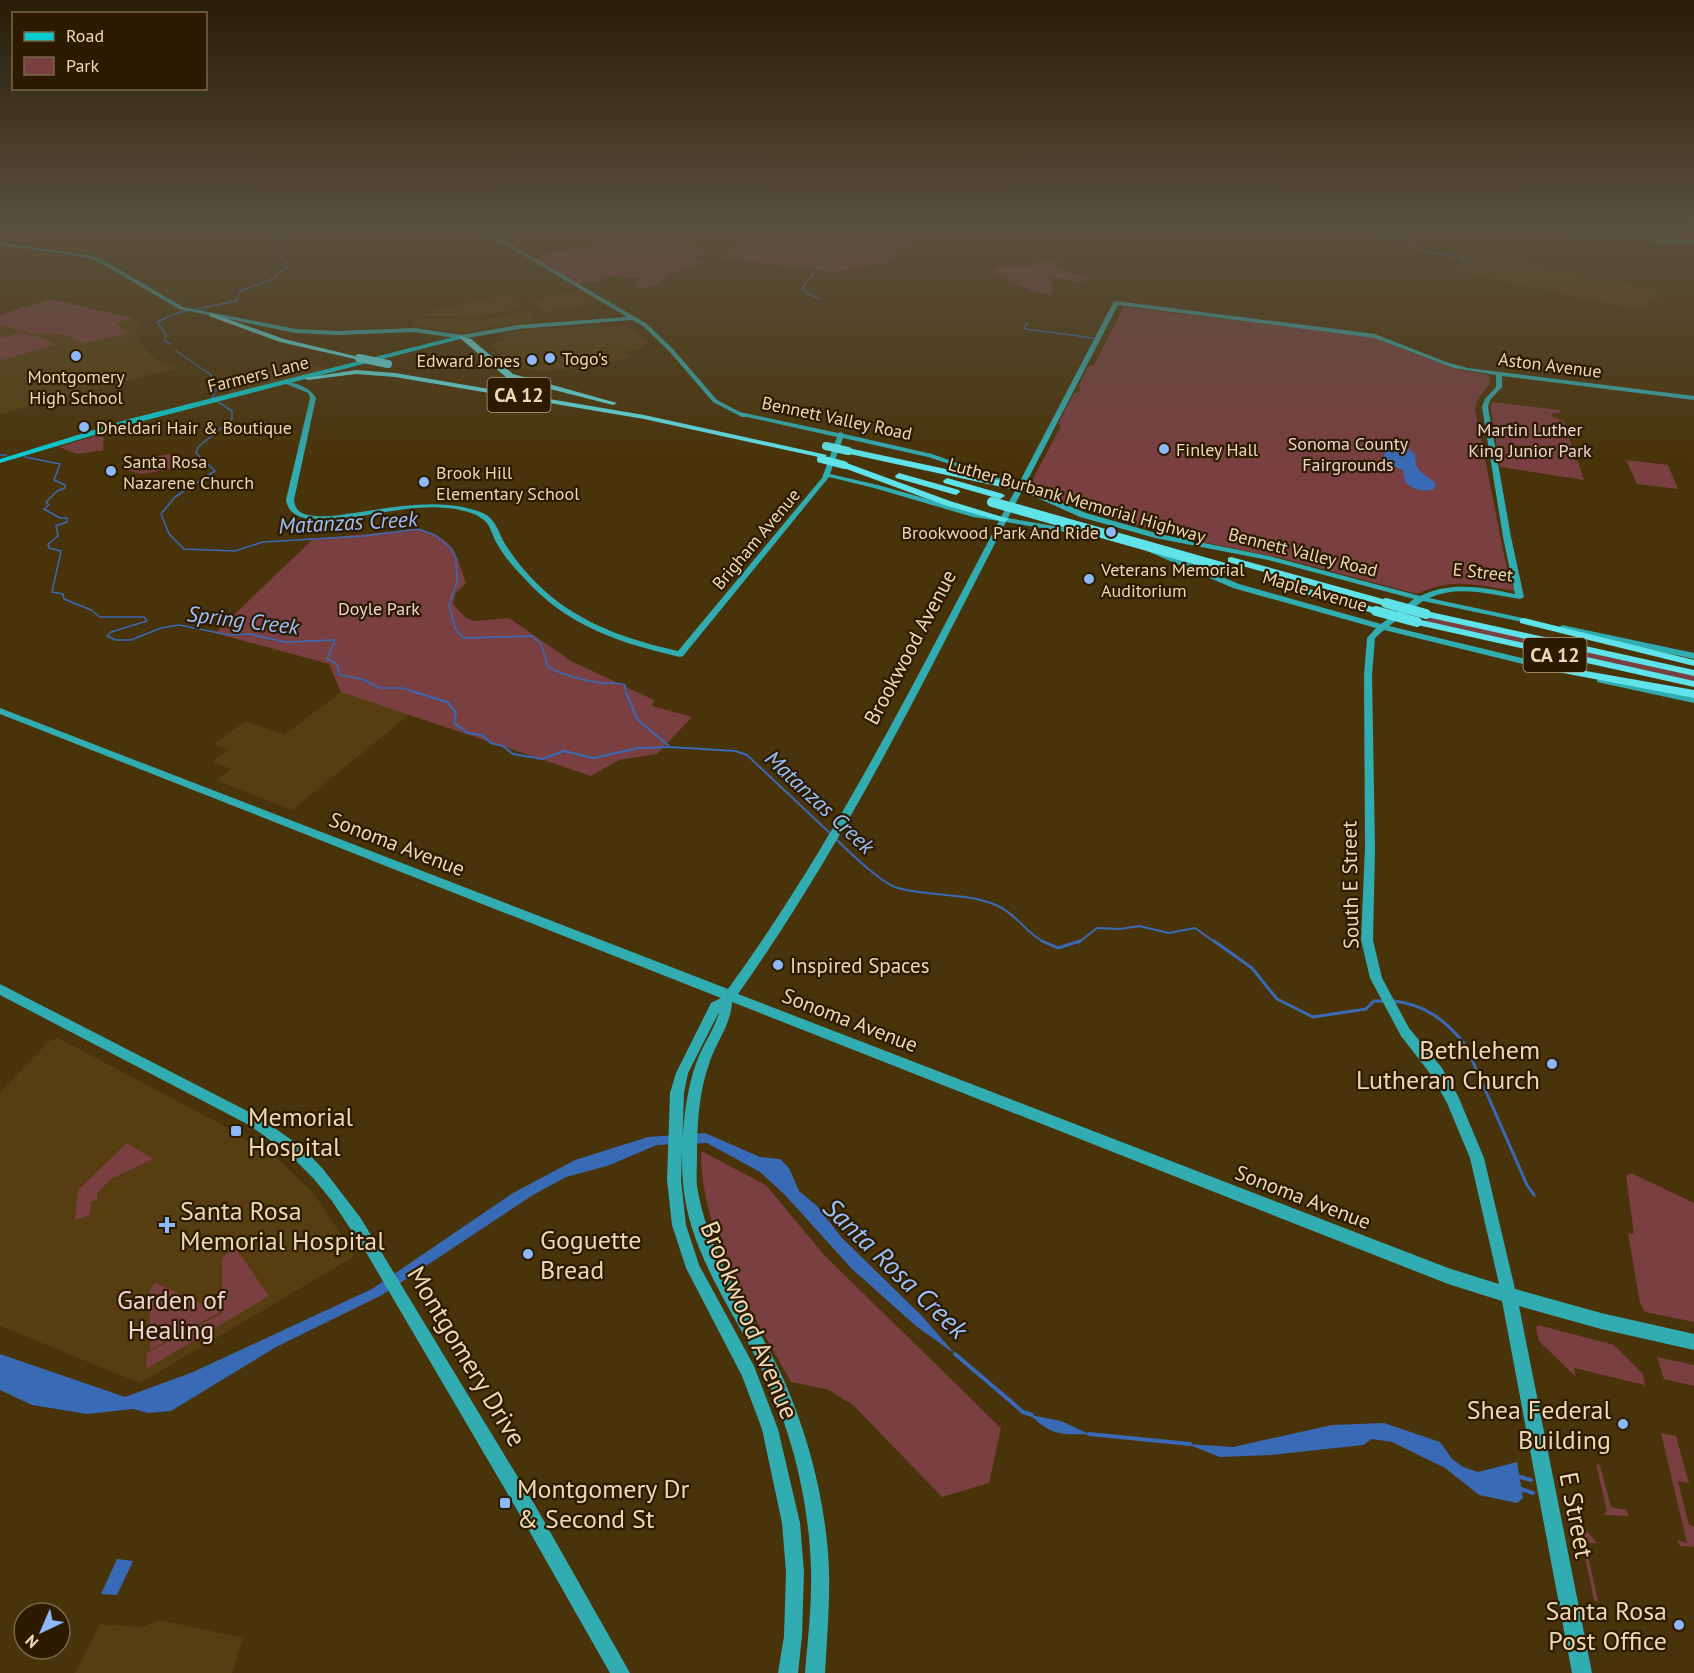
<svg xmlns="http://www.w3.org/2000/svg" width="1694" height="1673" viewBox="0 0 1694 1673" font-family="'PT Sans',sans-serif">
<rect width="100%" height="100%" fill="#49330a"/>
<path fill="#563e10" d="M1480,254L1529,264L1665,292L1642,311L1452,270Z
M576,291L595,302L545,313L528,301Z
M505,295L524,308L479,317L425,316L430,311Z
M55,301L140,320L134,336L138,342L155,359L176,368L0,414V315L42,302Z
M527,311L531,312L533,316L532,322L496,326L466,333L412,326L418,318L482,320Z
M627,325L648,342L639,349L626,351L633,358L561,370L538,371L514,367L497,352L491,344L504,341L502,334L529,329Z
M305,362L327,370L230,395L229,384L266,375L264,373Z
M341,692L410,714L292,810L216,780L231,769L212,762L228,750L213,744L246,721L284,735Z
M58,1038L217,1122L278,1159L314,1194L355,1256L140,1383L0,1326V1092L49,1041Z
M160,1620L243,1638L232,1673H75L100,1624L142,1627Z"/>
<path fill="#793f41" d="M751,229H947L909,243L898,255L885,263L836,272L723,259Z
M651,230L709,251L694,256L705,262L666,275L665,279L660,281L662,282L644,289L635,286L642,284L638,281L646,279L596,275L603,280L578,285L532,259L543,257L539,254L599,245Z
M1045,261L1059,262L1051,267L1092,278L1080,282L1051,277L1052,295L1030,290L992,273L1000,265L1027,266Z
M50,299L132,318L116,324L127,333L80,344L68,335L34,334L0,325V315Z
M1124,307L1371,337L1456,369L1489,375L1490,384L1479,397L1475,408L1505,560L1514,591C1476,585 1453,577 1417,594L1281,558L1183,538L1091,513L1029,486L1060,428L1061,425L1058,424L1074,393L1080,391L1079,385L1088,367L1094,365Z
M19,333L40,337L57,344L0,361V338Z
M1492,402L1560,410L1561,413H1553L1552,416L1564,422L1574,454L1569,453L1571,458L1578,461L1584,480L1500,467L1491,410Z
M95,436L104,437L103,450L77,454L59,447Z
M170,454L181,467L142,474L126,470L147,458Z
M1626,460L1668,465L1678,489L1637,484Z
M420,529C455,540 455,551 466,583L455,594L453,604L466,618L475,621L509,618L571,661L654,700L652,706L692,717L657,754L619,760L591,776L341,692L329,664L215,633L313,539Z
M1430,617L1694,676V682L1425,621Z
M127,1143L153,1159L111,1179L97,1193V1200L91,1202L90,1215L75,1220L78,1190Z
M701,1151L766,1185L825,1256L1001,1428L989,1483L942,1497L853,1405L829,1390L791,1382C751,1310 701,1236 701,1151Z
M1631,1173L1694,1203V1322L1645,1312L1640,1303L1628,1233L1634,1234L1626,1176Z
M235,1247L269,1296L146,1369L147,1353L222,1313V1258Z
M156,1283L220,1312L150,1350V1289Z
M1538,1325L1614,1345L1643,1374L1645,1385L1574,1368L1576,1377L1539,1341L1536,1328Z
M1657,1357L1694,1365V1386L1664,1379Z
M1661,1433L1676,1436L1689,1483L1678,1481L1689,1525L1694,1527V1547L1680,1546L1677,1540L1687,1543Z
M1596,1464L1600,1465L1611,1507L1626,1510L1629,1516L1603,1515L1607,1511Z
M1579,1527L1584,1528L1597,1543H1585L1598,1601L1597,1602L1594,1600Z"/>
<path fill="#396ab6" d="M1396,443L1407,447L1415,455C1416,475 1423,471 1436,484L1434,489C1425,493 1412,489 1405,482L1403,470L1381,461L1384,455L1386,445Z
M705,1133L760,1157L780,1159L789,1168L799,1191L817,1206L842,1238L922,1316L955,1354L916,1326L852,1269L785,1195L760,1172L707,1143L657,1145L607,1166L566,1177L533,1195L382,1295L276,1347L171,1411L148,1413L133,1409L87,1414L32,1405L0,1390V1354L125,1397L193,1372L372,1289L513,1193L575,1160L648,1137Z
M1030,1415L1061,1421L1089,1434C1061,1435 1051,1435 1030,1415Z
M1384,1423L1440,1442L1452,1459L1463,1467L1478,1472L1517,1462L1523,1498L1517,1503L1479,1495L1445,1468L1392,1442L1372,1439L1363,1445L1271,1455L1220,1457L1187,1444L1233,1447L1332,1425Z
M117,1559L133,1561L117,1595L101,1594Z"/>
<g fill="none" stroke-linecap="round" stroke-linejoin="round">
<path stroke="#396ab6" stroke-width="1.5" d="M1362,229C1384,234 1402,240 1421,249C1433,255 1451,255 1464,258L1461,263
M1586,229L1608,235L1653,234L1694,245
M820,299L808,294L802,288L823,261L817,256L820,248L818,246L826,239L829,229
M1027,323L1024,328L1026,329L1093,338
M171,344L165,341L166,334L157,322L177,313L236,301L240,291L275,278L277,273L289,266L278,250L277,238L266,229
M176,351L211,375L217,388L212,398L232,411V419L198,447L196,453L215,471L175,497L161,514L169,534L184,549L235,551L263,542L364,536L418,529L435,535L450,547L456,558L457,582L449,605L455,628L463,638L532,636L541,644L548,667C565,676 581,680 601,683C609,684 616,681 625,685L626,693
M0,455H6
M25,457L60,464L54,480L65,485V488L57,491L46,502L49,505L44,509L60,518H67V522L56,526L58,536L48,544L49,548L61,551L52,592L63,594L64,599L91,610L100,617H144L147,621L111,632L107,636L116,640H131L161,628L179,625L229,635L249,634L285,642L335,640L327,659L337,664L340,675L362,679L380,688H402L419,693"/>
<path stroke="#396ab6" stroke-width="2" d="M414,692L447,702L456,712L454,723L468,733L482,735L491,743L503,746L513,754L542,759L564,751L593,758L639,748L669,747
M626,692L637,719L670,747L735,751L747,755L832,835
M836,839C847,850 883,885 898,888C930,897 967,892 998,906C1018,915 1025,933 1046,943
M1078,943L1097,928L1120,929L1139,926L1169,933L1195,928L1216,943"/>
<path stroke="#396ab6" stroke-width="3" d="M1042,941L1058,948L1080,941
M1214,941L1252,968L1277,999L1313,1017L1366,1009L1374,1001H1384
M1393,1001C1425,1004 1447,1021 1466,1046L1527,1185L1534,1195"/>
<path stroke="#396ab6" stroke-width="4" d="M955,1354L1023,1412L1032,1415
M1089,1434L1190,1444
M1517,1476L1531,1480
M1521,1489L1533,1493"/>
<path fill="#31acb1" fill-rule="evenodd" d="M479,229H484L647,324L673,349L717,400L740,412L838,433L841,432L844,434L932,454L1018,485L1113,303L1116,301L1375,334L1446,362L1468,368L1694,396V400L1502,376V387L1490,400L1488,407L1511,537L1524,597L1520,599C1489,594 1459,585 1429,598L1532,620L1536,622L1532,624L1423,601L1389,626L1559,667V671L1556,672L1384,630L1375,638L1372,675L1375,848L1373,940L1382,978L1409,1028L1442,1068L1458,1096L1484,1158L1515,1289L1601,1313L1694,1334V1350L1601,1329L1519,1306L1592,1673H1572L1502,1301L1448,1284L732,1002C731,1024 717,1041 710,1061C699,1091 697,1123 697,1155C697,1165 696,1176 697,1186C708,1257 753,1313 782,1376C809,1436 826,1503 829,1569C830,1604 827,1638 825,1673H805C808,1638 812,1603 811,1568C809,1507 795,1443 770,1387C741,1320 689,1258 683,1183C680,1147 684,1095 697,1061C703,1044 715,1029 719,1012L688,1073L684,1093L681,1180L686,1225L699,1265L754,1366L778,1429L800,1523L804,1572L802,1636L798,1673H778L784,1636L786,1572L782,1523L762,1429L742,1376L686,1268L672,1225L667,1180L670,1093L676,1073L711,1003L721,998L0,714V708L728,989C834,843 915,681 999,521L973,517L874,488L829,477L683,656L680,657C619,643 567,626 524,578C513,567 503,555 496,542C492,535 491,527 485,521C482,518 478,516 474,514C425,496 369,520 319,520C304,519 289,517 286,500L310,398L308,393L286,384V382C297,383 311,388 316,398L294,500C295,509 299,513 308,515C323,518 339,515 354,513C389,508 427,500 463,507C471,509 481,511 488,516C498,524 500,537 507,547C519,566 536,584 553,598C590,627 633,641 678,651L822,478L837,437L747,417H742L713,402L669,351L643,326L632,320L518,329L462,339L414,332L338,335L296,333L179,309L99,262L86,257L0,245V243L89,255L103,260L183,307L296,329L338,331L414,328L462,335L518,325L627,317ZM1118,305L1374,338L1454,368L1496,375V387L1485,399L1482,407L1503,537L1515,594C1482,587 1451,581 1420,596L1269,556L1159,534L1086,513L1024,487ZM843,438L928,457L992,478L1016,489L1001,517L977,513L878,485L830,474ZM1022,491L1080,517L1155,538L1268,560L1414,599L1381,624L1239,584L1154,549L1147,551L1233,588L1376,628L1367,638L1364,675L1365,848L1361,940L1370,978L1401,1036L1432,1076L1447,1103L1470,1158L1499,1284L1448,1268L738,994C843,846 923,683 1006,522L1089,536L1093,534L1089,532L1008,518Z
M1554,229H1565L1612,237L1694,241V243L1612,239Z
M1562,625L1694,653V659L1559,630L1558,628Z
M1600,677L1694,697V703L1597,682V678Z
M0,984L259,1117L303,1148L323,1169L360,1217L536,1507L630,1673H610L523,1520L367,1254L332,1201L313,1178L288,1153L249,1125L0,995Z"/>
<path fill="#09ccd3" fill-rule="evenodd" d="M462,335L464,338L135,423L0,463V459L129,419Z"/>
<path fill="#5fe3e8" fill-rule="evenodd" d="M211,313L284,339L363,358L359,360L280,342L209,316Z
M460,336L471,339L513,374L617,403L613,405L507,378L460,338Z
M356,370L395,373L644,415L827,455L823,458L644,419L395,377L356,374L308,380L304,378Z
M848,448L1020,485L1024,488L1020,491L845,453L844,451Z
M844,462L950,501L1009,519L1004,522L944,505L841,467V463Z
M899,473L959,490L960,492L956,495L896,478L895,476Z
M947,478L1003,494L1005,496L1000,499L944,483L943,481Z
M1231,557L1390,601L1391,603L1390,605H1382L1228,562V558Z
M1274,579L1380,609L1381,611L1376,614L1270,584V580Z
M1426,611L1694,670V676L1422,616V612Z
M1524,618L1694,660V666L1520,623V619Z
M1417,619L1694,681V687L1413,624L1412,622Z
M1546,664L1694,690V698L1542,669V665Z"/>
<path stroke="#5fe3e8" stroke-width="8" d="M359,358L388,364
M826,446L848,451
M821,459L844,465"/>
<path stroke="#5fe3e8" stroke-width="10" d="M992,502L1225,568
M1386,603L1426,614
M1376,611L1417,622"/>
</g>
<linearGradient id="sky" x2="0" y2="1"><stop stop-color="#281c06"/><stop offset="0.49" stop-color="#59503e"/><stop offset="1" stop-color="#59503e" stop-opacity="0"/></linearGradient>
<rect width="1694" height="463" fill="url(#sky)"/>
<g fill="#8db9fc" stroke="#2c1b00" stroke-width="2">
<circle cx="76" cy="356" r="6"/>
<circle cx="550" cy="358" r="6"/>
<circle cx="532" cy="360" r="6"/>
<circle cx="84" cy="427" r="6"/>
<circle cx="1164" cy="449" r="6"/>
<circle cx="111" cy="471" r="6"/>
<circle cx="424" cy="482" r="6"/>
<circle cx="1111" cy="532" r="6"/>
<circle cx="1089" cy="579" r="6"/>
<circle cx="778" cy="965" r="6"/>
<circle cx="1552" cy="1064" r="6"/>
<rect x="230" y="1125" width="12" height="12" rx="3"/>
<path d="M164 1216h6v6h6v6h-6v6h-6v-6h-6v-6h6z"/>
<circle cx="528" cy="1254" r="6"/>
<circle cx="1623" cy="1424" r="6"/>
<rect x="499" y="1497" width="12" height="12" rx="3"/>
<circle cx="1679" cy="1625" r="6"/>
</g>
<g text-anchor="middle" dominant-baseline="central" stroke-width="4.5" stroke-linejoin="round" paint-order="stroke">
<g font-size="18" fill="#eed8b5" stroke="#2c1b00" text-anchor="start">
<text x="562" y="358">Togo's</text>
<text x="520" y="360" text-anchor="end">Edward Jones</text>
<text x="76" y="376" text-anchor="middle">Montgomery<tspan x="76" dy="21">High School</tspan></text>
<text x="96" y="427">Dheldari Hair &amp; Boutique</text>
<text x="1176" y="449">Finley Hall</text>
<text x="123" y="461">Santa Rosa<tspan x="123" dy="21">Nazarene Church</tspan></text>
<text x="436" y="472">Brook Hill<tspan x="436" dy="21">Elementary School</tspan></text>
<text x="1099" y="532" text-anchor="end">Brookwood Park And Ride</text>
<text x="1101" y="569">Veterans Memorial<tspan x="1101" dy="21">Auditorium</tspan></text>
</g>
<g font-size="18" fill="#eed8b5" stroke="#2c1b00">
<text transform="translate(1550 365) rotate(7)">Aston Avenue</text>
<text transform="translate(258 374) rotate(-14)">Farmers Lane</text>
<text transform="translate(837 418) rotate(12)">Bennett Valley Road</text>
<text transform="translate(1077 500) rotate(16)">Luther Burbank Memorial Highway</text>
<text transform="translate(756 539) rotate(-50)">Brigham Avenue</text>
<text transform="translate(1303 552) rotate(14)">Bennett Valley Road</text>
<text transform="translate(1483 572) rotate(6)">E Street</text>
<text transform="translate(1315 591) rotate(16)">Maple Avenue</text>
</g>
<g font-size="18" fill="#f0d3d3" stroke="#2c1b00">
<text x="1530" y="429">Martin Luther<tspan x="1530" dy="21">King Junior Park</tspan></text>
<text x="1348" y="443">Sonoma County<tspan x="1348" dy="21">Fairgrounds</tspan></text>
<text x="379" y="608">Doyle Park</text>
</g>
<g fill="#2c1b00" stroke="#b49f7f" stroke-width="1.5">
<rect x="487.5" y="378" width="63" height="34" rx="4.5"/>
<rect x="1523.5" y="638" width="63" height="34" rx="4.5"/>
</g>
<g font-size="20" font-weight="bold" fill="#eed8b5">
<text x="519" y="395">CA 12</text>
<text x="1555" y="655">CA 12</text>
</g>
<g font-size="21" fill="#eed8b5" stroke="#2c1b00">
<text transform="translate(910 647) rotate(-62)">Brookwood Avenue</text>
<text transform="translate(397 844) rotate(21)">Sonoma Avenue</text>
<text transform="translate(1350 885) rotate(-91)">South E Street</text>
<text transform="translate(850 1020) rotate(21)">Sonoma Avenue</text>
<text transform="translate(1303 1197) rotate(21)">Sonoma Avenue</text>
</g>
<g font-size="21" fill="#eed8b5" stroke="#2c1b00" text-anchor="start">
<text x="790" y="965">Inspired Spaces</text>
</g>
<g font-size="22" font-style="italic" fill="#99c0fd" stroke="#2c1b00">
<text transform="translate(348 522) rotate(-3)">Matanzas Creek</text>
<text transform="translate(243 620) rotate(7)">Spring Creek</text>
<text transform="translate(820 802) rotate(43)">Matanzas Creek</text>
</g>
<g font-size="26" fill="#eed8b5" stroke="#2c1b00" text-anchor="start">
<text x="1540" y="1049" text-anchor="end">Bethlehem<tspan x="1540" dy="30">Lutheran Church</tspan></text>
<text x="248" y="1116">Memorial<tspan x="248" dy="30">Hospital</tspan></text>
<text x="180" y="1210">Santa Rosa<tspan x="180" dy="30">Memorial Hospital</tspan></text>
<text x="540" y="1239">Goguette<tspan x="540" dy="30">Bread</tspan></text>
<text x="1611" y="1409" text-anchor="end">Shea Federal<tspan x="1611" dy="30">Building</tspan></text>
<text x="517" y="1488">Montgomery Dr<tspan x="517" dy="30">&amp; Second St</tspan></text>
<text x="1667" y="1610" text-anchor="end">Santa Rosa<tspan x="1667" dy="30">Post Office</tspan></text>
</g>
<g font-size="26" fill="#f0d3d3" stroke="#2c1b00">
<text x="171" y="1299">Garden of<tspan x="171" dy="30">Healing</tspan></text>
</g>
<g font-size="26" fill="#eed8b5" stroke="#2c1b00">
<text transform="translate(750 1320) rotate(67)">Brookwood Avenue</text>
<text transform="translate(467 1356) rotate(59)">Montgomery Drive</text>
<text transform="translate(1577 1515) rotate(79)">E Street</text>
</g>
<g font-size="27" font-style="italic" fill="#99c0fd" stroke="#2c1b00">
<text transform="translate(896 1268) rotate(44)">Santa Rosa Creek</text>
</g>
</g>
<rect x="12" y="12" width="195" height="78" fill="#2c1b00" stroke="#7a6748" stroke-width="1.5"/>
<rect x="24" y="32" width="30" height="9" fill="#09ccd3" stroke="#7a6748" stroke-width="1.5"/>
<text x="66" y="42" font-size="18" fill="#eed8b5">Road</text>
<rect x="24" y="57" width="30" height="18" fill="#793f41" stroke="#7a6748" stroke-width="1.5"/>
<text x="66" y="72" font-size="18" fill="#eed8b5">Park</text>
<g transform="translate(42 1631) rotate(224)"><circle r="28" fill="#2c1b00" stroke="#7a6748" stroke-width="1.5"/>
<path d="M0-4.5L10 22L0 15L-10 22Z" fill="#8db9fc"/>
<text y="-9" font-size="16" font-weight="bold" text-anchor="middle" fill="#eed8b5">N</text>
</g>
</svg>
